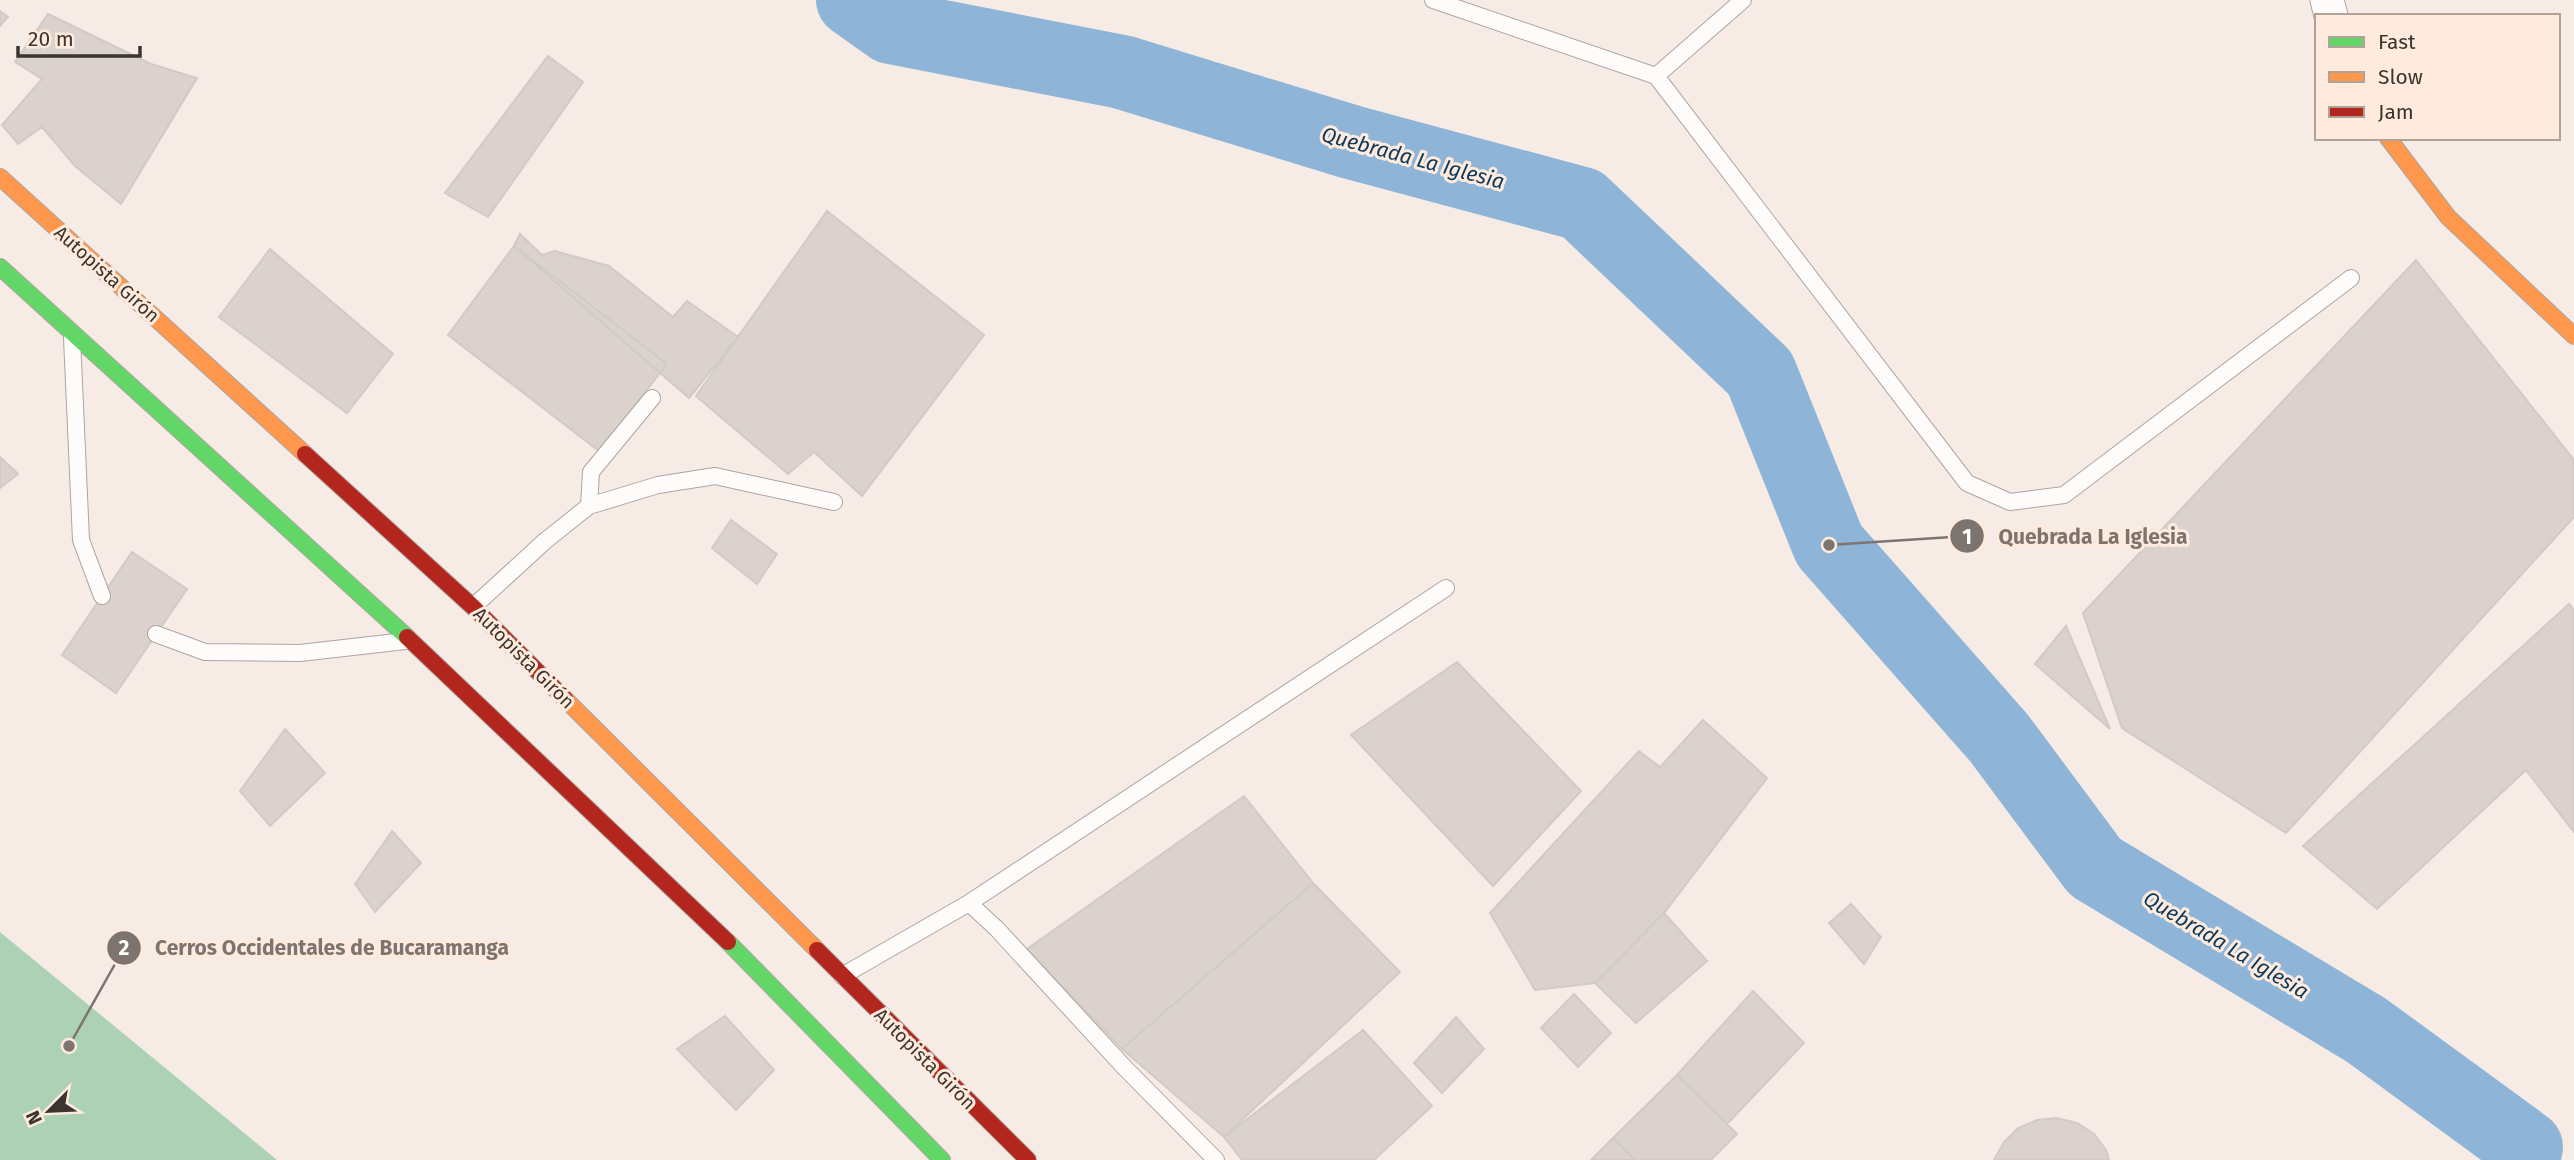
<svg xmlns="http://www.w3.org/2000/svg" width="2574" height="1160" viewBox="0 0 2574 1160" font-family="'Fira Sans',sans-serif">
<rect width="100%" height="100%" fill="#f6ece5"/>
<path fill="#add1b4" d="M0,932L277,1160H0Z"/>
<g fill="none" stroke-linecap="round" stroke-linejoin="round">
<path stroke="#8eb5d8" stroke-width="74" d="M853,0L891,27L1122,72L1351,142L1582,204L1760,373L1829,545L1999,738L2095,867L2366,1030L2526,1147L2523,1160"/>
</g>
<path fill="#dbd2ce" stroke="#d3cac5" stroke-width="2" d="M0,11L8,17L0,26Z
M48,14L151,64L197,78L121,204L75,166L42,127L18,144L2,125L42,79L15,62Z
M548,56L583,82L488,217L445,193Z
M827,211L984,335L862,496L814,452L788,474L696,396Z
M520,234L542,255L555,251L609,266L673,317L687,301L738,337L689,398L514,246Z
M514,246L667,364L599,451L448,335Z
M270,249L393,354L347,413L219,317Z
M2416,260L2574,460V517L2286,833L2122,728L2083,613Z
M0,457L18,474L0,488Z
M731,520L777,554L757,584L712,548Z
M132,552L187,589L116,693L62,655Z
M2569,604L2574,610V832L2526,770L2377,909L2303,846Z
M2066,626L2110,729L2035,664Z
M1457,662L1581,791L1493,886L1351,735Z
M1703,720L1767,778L1664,913L1595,983L1535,990L1490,913L1639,751L1660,767Z
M285,729L325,773L270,826L240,791Z
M1244,796L1313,883L1122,1049L1027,949Z
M392,831L421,863L375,912L355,884Z
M1313,883L1400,972L1224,1137L1122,1049Z
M1851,904L1881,937L1864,964L1829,923Z
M1664,913L1707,961L1636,1023L1595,983Z
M1753,991L1804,1043L1727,1124L1677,1075Z
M1574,994L1611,1033L1578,1067L1541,1028Z
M725,1016L774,1070L736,1110L677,1049Z
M1456,1017L1484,1049L1442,1093L1414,1063Z
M1363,1030L1432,1106L1374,1160H1242L1224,1137Z
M1677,1075L1737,1134L1711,1160H1635L1613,1138Z
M2056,1118L2077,1123L2094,1134L2106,1150L2109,1160H1994L2004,1142L2018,1128L2037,1120Z
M1613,1138L1635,1160H1591Z"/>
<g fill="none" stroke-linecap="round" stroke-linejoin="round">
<g stroke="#ada5a0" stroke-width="18">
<path id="lane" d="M1433,0L1656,76L1967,483L2010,502L2064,495L2351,278
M1656,76L1743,0
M72,338L81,540L102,596
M589,506L591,472L652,398
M473,607L545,541L589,506L658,485L715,476L834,502
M156,634L205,652L300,653L405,641
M969,903L997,929L1124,1067L1216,1160
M842,976L969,903L1446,588"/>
</g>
<g stroke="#ada5a0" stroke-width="35">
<path id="street" d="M2327,0L2331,16"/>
</g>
<g stroke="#ada5a0" stroke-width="18">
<path id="fast" d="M0,267L407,637
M728,942L942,1160"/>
</g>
<g stroke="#ada5a0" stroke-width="18">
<path id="slow" d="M2388,138L2448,217L2574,336
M0,177L305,454
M565,699L817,950"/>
</g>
<g stroke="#ada5a0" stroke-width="18">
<path id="jam" d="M305,454L473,607L565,699
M407,637L728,942
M817,950L1028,1160"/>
</g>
<use href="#lane" stroke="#fefcfb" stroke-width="16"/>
<use href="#street" stroke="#fefcfb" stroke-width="33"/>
<use href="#fast" stroke="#63d668" stroke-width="16"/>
<use href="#slow" stroke="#ff974d" stroke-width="16"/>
<use href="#jam" stroke="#b3261e" stroke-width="16"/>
</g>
<g text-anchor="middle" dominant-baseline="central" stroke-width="6" stroke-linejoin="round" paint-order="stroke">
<g font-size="19" fill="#3c342f" stroke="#feebdd">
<text transform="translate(107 274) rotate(42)">Autopista Girón</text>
<text transform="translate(524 658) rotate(45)">Autopista Girón</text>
<text transform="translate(925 1059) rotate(45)">Autopista Girón</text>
</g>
<g font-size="21" font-style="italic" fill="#0b395d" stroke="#feebdd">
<text transform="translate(1413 158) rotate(15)">Quebrada La Iglesia</text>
<text transform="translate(2226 945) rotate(31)">Quebrada La Iglesia</text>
</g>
</g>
<path fill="none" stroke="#7d746f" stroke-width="2.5" d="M1829 545L1967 536M69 1046L124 948"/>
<g fill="#7d746f" stroke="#feebdd" stroke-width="2.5">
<circle cx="1829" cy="545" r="7"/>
<circle cx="69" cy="1046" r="7"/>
<circle cx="1967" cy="536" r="18"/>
<circle cx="124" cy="948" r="18"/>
</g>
<g font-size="21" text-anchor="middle" font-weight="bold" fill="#fff">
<text x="1967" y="544">1</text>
<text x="124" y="955">2</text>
</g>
<g font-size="21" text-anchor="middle" font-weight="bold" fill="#7d746f" stroke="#feebdd" stroke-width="6" stroke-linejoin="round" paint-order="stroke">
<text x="2093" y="544">Quebrada La Iglesia</text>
<text x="332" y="955">Cerros Occidentales de Bucaramanga</text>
</g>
<rect x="2315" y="14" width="245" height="126" fill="#feebdd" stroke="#b0a297" stroke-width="2"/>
<rect x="2329" y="37" width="35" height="10" fill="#63d668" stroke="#b0a297" stroke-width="2"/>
<text x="2378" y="49" font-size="21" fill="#3c342f">Fast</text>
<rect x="2329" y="72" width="35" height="10" fill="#ff974d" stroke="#b0a297" stroke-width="2"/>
<text x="2378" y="84" font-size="21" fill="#3c342f">Slow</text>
<rect x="2329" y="107" width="35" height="10" fill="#b3261e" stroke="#b0a297" stroke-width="2"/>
<text x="2378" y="119" font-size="21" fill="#3c342f">Jam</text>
<g transform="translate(49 1111) rotate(246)" stroke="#feebdd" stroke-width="5" paint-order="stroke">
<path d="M0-5L12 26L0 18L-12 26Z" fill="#3c342f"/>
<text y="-10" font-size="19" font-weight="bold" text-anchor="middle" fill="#3c342f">N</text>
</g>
<path d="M18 46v10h122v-10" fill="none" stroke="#3c342f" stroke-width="3.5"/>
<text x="28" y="46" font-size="21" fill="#3c342f" stroke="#feebdd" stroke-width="5" paint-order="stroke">20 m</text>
</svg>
